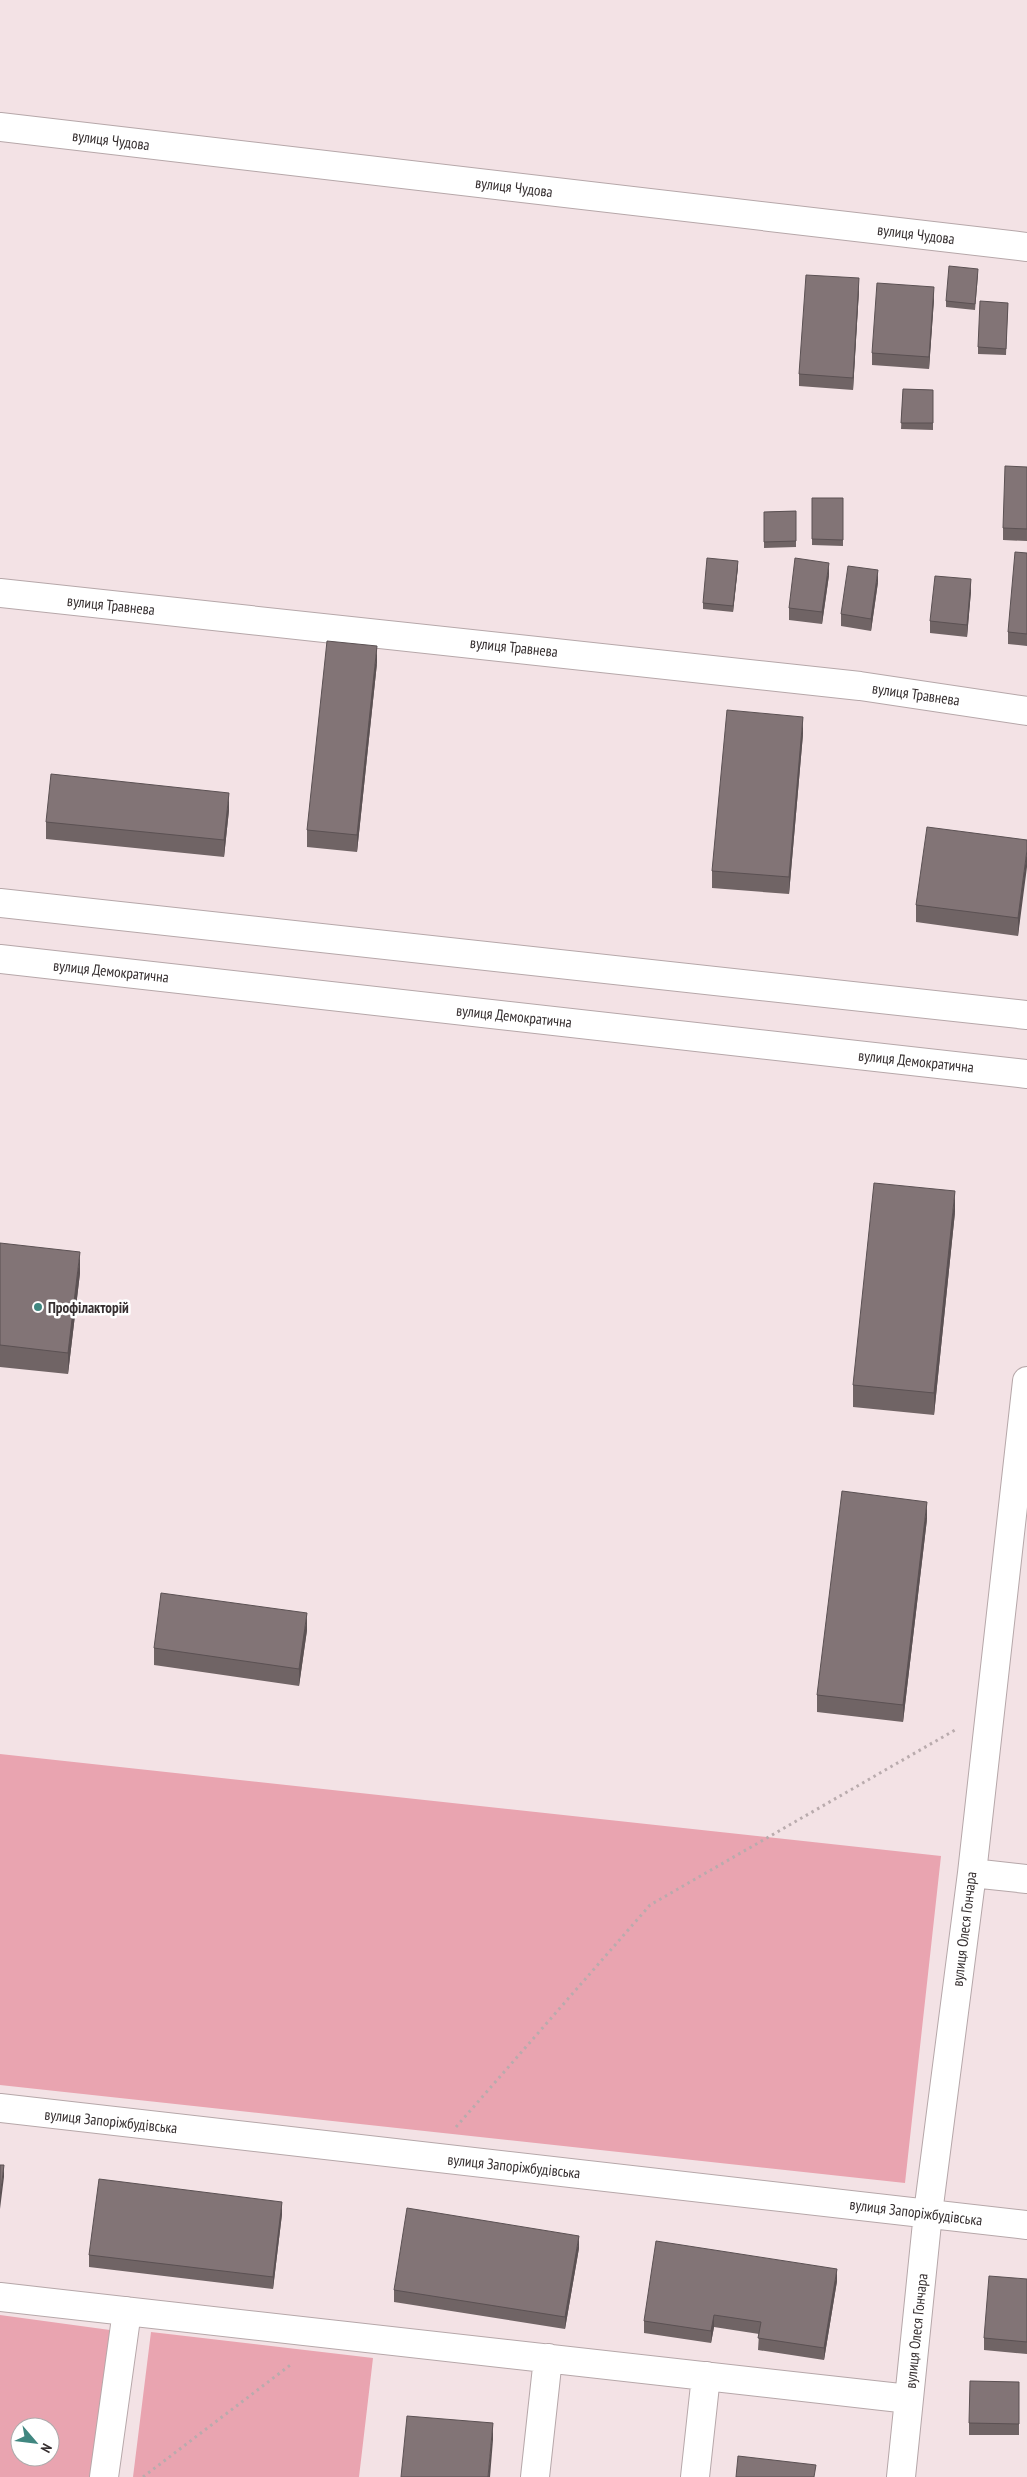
<svg xmlns="http://www.w3.org/2000/svg" width="1027" height="2477" viewBox="0 0 1027 2477" font-family="'PT Sans Narrow',sans-serif">
<rect width="100%" height="100%" fill="#f3e2e5"/>
<path fill="#e9a4b0" fill-rule="evenodd" d="M0,1754L941,1856L905,2183L0,2085Z
M0,2315L110,2330L91,2477H0ZM20,2427H50V2457H20Z
M151,2332L373,2358L359,2477H133Z"/>
<g fill="none" stroke-linecap="round" stroke-linejoin="round">
<g stroke="#b6a7a9" stroke-width="30">
<path id="minor" d="M0,127L1027,247
M0,593L860,686L1027,711
M0,903L1027,1015
M0,959L1027,1074
M972,1873L1027,1879
M0,2108L1027,2225
M0,2297L909,2399
M104,2477L127,2311
M535,2477L548,2358
M695,2477L706,2376
M901,2477L928,2213L972,1873L1027,1381"/>
</g>
<path stroke="#b9abad" stroke-width="3" stroke-dasharray="2.5 4" stroke-linecap="butt" d="M456,2127L650,1905L955,1730
M143,2477L293,2363"/>
<use href="#minor" stroke="#fff" stroke-width="28"/>
</g>
<path fill="#706465" d="M978,275L975,310L946,307V301Z
M859,290L853,390L799,386V374Z
M934,299L929,369L872,365V353Z
M1008,303L1006,355L978,354V347Z
M903,389L933,390V430L901,429Z
M1027,467V541L1003,540V528Z
M812,498H843V546L812,545Z
M796,511V547L764,548V512Z
M1027,553V646L1008,644V632Z
M738,567L733,612L703,609V603Z
M829,575L822,624L789,620V608Z
M878,582L871,631L841,626V614Z
M971,591L967,637L930,633V621Z
M377,663L357,852L307,847V830Z
M803,734L789,894L712,888V871Z
M229,810L224,857L46,839V822Z
M1027,840L1018,936L916,922V905Z
M955,1212L934,1415L853,1407V1385Z
M0,1243L80,1273L68,1374L0,1367Z
M927,1519L903,1722L817,1712V1695Z
M307,1630L299,1686L154,1665V1648Z
M282,2214L273,2289L89,2267V2255Z
M579,2248L565,2329L394,2302V2290Z
M1027,2279V2354L984,2350V2338Z
M837,2281L824,2360L758,2350L759,2334L714,2327L711,2343L644,2333V2321Z
M1019,2382V2435H969V2423Z"/>
<path fill="#5b5153" d="M859,278V290L853,390V378Z
M934,287V299L929,369V357Z
M738,561V567L733,612V606Z
M829,563V575L822,624V612Z
M878,570V582L871,631V619Z
M971,579V591L967,637V625Z
M377,646V663L357,852V835Z
M803,717V734L789,894V877Z
M229,793V810L224,857V840Z
M1027,850V867L1018,936V918Z
M955,1191V1212L934,1415V1393Z
M80,1252V1273L68,1374V1353Z
M927,1502V1519L903,1722V1705Z
M307,1613V1630L299,1686V1669Z
M4,2165V2177L0,2209V2197Z
M282,2202V2214L273,2289V2277Z
M579,2236V2248L565,2329V2317Z
M837,2269V2281L824,2360V2348Z
M714,2315V2327L711,2343V2331Z
M493,2423V2440L490,2477H488Z"/>
<path fill="#827476" stroke="#5b5153" d="M949,266L978,269L975,304L946,301Z
M806,275L859,278L853,378L799,374Z
M877,283L934,287L929,357L872,353Z
M980,301L1008,303L1006,349L978,347Z
M903,389L933,390V423H901Z
M1005,466L1027,467V529L1003,528Z
M812,498H843V540L812,539Z
M796,511V541L764,542V512Z
M1015,552L1027,553V634L1008,632Z
M707,558L738,561L733,606L703,603Z
M795,558L829,563L822,612L789,608Z
M848,566L878,570L871,619L841,614Z
M935,576L971,579L967,625L930,621Z
M327,641L377,646L357,835L307,830Z
M727,710L803,717L789,877L712,871Z
M51,774L229,793L224,840L46,822Z
M927,827L1027,840V850L1018,918L916,905Z
M874,1183L955,1191L934,1393L853,1385Z
M0,1243L80,1252L68,1353L0,1345Z
M842,1491L927,1502L903,1705L817,1695Z
M161,1593L307,1613L299,1669L154,1648Z
M0,2165H4L0,2197Z
M99,2179L282,2202L273,2277L89,2255Z
M407,2208L579,2236L565,2317L394,2290Z
M656,2241L837,2269L824,2348L758,2338L761,2322L714,2315L711,2331L644,2321Z
M989,2276L1027,2279V2342L984,2338Z
M970,2381L1019,2382V2424L969,2423Z
M407,2416L493,2423L488,2477H401Z
M738,2456L816,2465L814,2477H736Z"/>
<circle fill="#408780" stroke="#fff" stroke-width="2" cx="38" cy="1307" r="5"/>
<g text-anchor="middle" dominant-baseline="central" stroke-width="5" stroke-linejoin="round" paint-order="stroke">
<g font-size="15" fill="#352e2f" stroke="#fff">
<text transform="translate(111 140) rotate(7)">вулиця Чудова</text>
<text transform="translate(514 187) rotate(7)">вулиця Чудова</text>
<text transform="translate(916 234) rotate(7)">вулиця Чудова</text>
<text transform="translate(111 605) rotate(6)">вулиця Травнева</text>
<text transform="translate(514 647) rotate(6)">вулиця Травнева</text>
<text transform="translate(916 694) rotate(8)">вулиця Травнева</text>
<text transform="translate(111 971) rotate(6)">вулиця Демократична</text>
<text transform="translate(514 1016) rotate(6)">вулиця Демократична</text>
<text transform="translate(916 1061) rotate(6)">вулиця Демократична</text>
<text transform="translate(964 1929) rotate(-83)">вулиця Олеся Гончара</text>
<text transform="translate(111 2121) rotate(6)">вулиця Запоріжбудівська</text>
<text transform="translate(514 2166) rotate(6)">вулиця Запоріжбудівська</text>
<text transform="translate(916 2212) rotate(7)">вулиця Запоріжбудівська</text>
<text transform="translate(916 2331) rotate(-84)">вулиця Олеся Гончара</text>
</g>
<g font-size="15" font-weight="bold" fill="#352e2f" stroke="#fff" text-anchor="start">
<text x="48" y="1307">Профілакторій</text>
</g>
</g>
<g transform="translate(35 2442) rotate(118)"><circle r="24" fill="#ffffff" stroke="#aeabac"/>
<path d="M0-4L9 19L0 12L-9 19Z" fill="#408780"/>
<text y="-8" font-size="14" font-weight="bold" text-anchor="middle" fill="#352e2f">N</text>
</g>
</svg>
